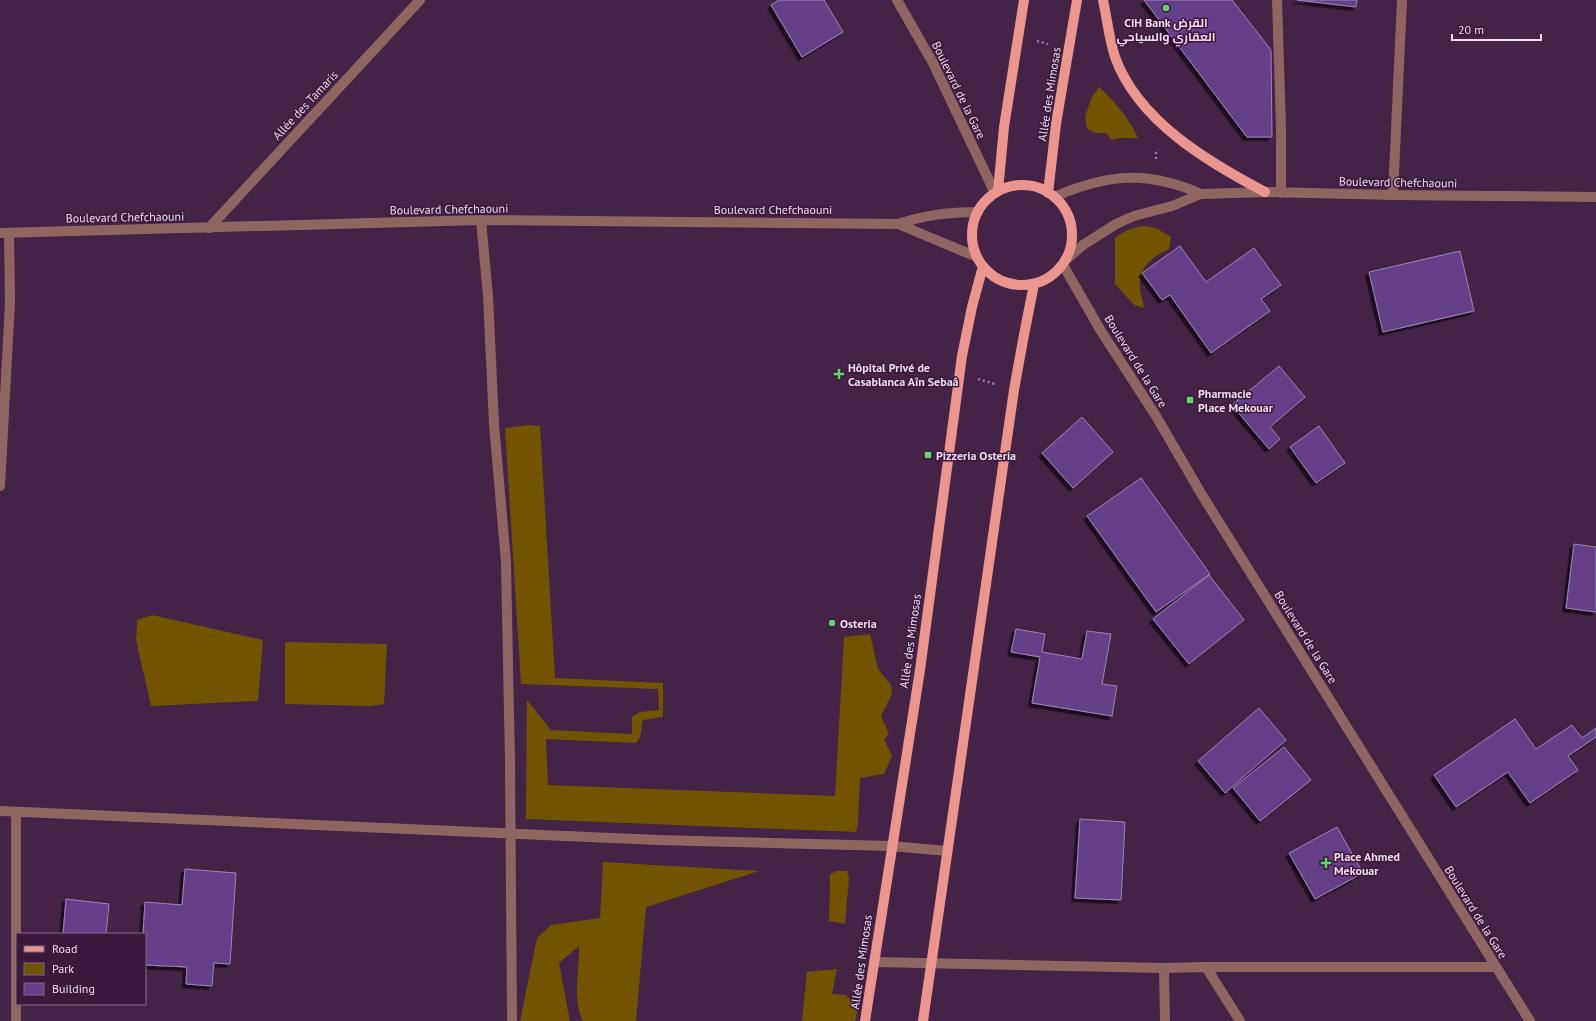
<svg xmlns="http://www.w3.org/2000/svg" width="1596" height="1021" viewBox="0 0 1596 1021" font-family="'PT Sans',Cairo,sans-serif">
<defs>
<filter id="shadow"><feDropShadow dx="-3.5" dy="3.5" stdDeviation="0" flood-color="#0009"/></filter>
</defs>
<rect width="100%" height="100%" fill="#452347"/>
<path fill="#715300" d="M1099,87C1113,99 1131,121 1138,138H1120L1112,140L1106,133H1095L1087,129L1085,116L1092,97Z
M1145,226L1156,228L1171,237L1169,249C1153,257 1138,267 1140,286C1140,293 1143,300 1144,308L1134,305L1115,284V238C1124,231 1132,227 1145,226Z
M529,425L540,426L555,678L663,683V717L643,720L640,737L636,743L546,739L548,785L835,796L844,637L870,634L878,669L891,685L892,694L881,716L889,734L884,739L892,756L884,774L860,778L858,823L856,832L526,819L527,700L551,730L632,734V717L640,712L659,710L658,689L521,684L505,428Z
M152,615L263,640L258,701L151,706L136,640L137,620Z
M285,642L387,644L384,704L370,706L285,704Z
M603,862L759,871L646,907L636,1021H583C571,997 580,971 579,946L559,963L570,1021H520L537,938L551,925L600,918Z
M837,871H847L849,878L845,924L829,921L830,874Z
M837,969L832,994L846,995L858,1009L855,1021H802L807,972Z"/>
<path fill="#654089" stroke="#9b85b6" filter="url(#shadow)" d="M779,0H824L843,32L802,57L771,5Z
M1144,0H1232L1271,50L1272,137H1247Z
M1297,0H1357L1356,7Z
M1180,246L1206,282L1254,248L1281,285L1261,299L1270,311L1211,353L1170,295L1162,300L1142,273Z
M1460,251L1474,311L1383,332L1369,272Z
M1279,366L1305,397L1270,427L1280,439L1269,449L1232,405Z
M1082,417L1113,452L1073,488L1042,453Z
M1319,426L1345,463L1316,483L1290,447Z
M1141,478L1210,574L1156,612L1087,516Z
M1574,544L1596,547V612L1566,608Z
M1209,575L1244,620L1189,664L1153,619Z
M1016,629L1045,634L1042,652L1082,659L1087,631L1111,634L1102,684L1117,686L1112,716L1032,703L1040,657L1011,652Z
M1259,708L1286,740L1225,793L1198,761Z
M1515,719L1536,749L1572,725L1582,738L1596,728V737L1568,756L1578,770L1530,803L1508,772L1456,807L1434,775Z
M1284,747L1311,780L1260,821L1233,788Z
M1080,819L1125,822L1121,900L1075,898Z
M1337,827L1363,873L1315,899L1289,853Z
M185,869L236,873L230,964L214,963L212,986L186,984L187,967L145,965V934H143L145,902L182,905Z
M66,899L109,904L106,934H63Z"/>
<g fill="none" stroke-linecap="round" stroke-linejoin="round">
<path stroke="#9d819e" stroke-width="2.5" stroke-dasharray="2 3" stroke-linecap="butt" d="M1037,41L1048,44
M1156,159V153L1158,149
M978,379L995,384"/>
<path stroke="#8f6561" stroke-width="10" d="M897,0L933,63L995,193
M1277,0L1281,127V193
M1393,195L1402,0
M1054,197C1107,174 1147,170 1201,194
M481,220L488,296L494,424L506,562L510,762L512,1021
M898,224L977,257
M209,228L420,0
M0,233L481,220L898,224C926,215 948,212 978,212
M1068,258L1083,245L1116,224L1134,216L1172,206L1201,194L1265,192L1393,195L1596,197
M1063,265L1101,331L1156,416L1202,495L1530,1021
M0,486L10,303L9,233
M0,811L658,840L892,846L947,851
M874,962L1164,968L1206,967H1495
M1206,967L1240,1021
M1164,968L1165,1021
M16,1021V812"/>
<path stroke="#ea968f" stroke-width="10" d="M1103,0C1107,18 1109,39 1115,57C1138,121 1208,162 1265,192
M972 235a50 50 0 1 1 100 0a50 50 0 1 1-100 0Z
M998,191L1004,127L1024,0
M1048,193L1056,124L1077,0
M865,1021L920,670L962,356L972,307L983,266
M923,1021L1014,390L1023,340L1034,284"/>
</g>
<g fill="#61d46a" stroke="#3a193c" stroke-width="1.5">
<circle cx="1166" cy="8" r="4"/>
<path d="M837 368h4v4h4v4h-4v4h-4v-4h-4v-4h4z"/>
<rect x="1186" y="396" width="8" height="8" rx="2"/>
<rect x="924" y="451" width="8" height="8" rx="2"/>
<circle cx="832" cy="623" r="4"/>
<path d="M1324 857h4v4h4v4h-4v4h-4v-4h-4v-4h4z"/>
</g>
<g text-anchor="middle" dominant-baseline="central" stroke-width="3" stroke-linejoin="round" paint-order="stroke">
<g font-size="12" font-weight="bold" fill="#f0daf0" stroke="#3a193c" text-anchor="start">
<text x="1166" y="22" text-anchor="middle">CIH Bank القرض<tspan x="1166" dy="14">العقاري والسياحي</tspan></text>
<text x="848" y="367">Hôpital Privé de<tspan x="848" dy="14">Casablanca Aîn Sebaâ</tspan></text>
<text x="1198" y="393">Pharmacie<tspan x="1198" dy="14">Place Mekouar</tspan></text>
<text x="936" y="455">Pizzeria Osteria</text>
<text x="840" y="623">Osteria</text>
<text x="1334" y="856">Place Ahmed<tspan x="1334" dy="14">Mekouar</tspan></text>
</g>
<g font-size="12" fill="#f0daf0" stroke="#3a193c">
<text transform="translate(959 90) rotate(64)">Boulevard de la Gare</text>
<text transform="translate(1049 94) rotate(-81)">Allée des Mimosas</text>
<text transform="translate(305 105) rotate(-47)">Allée des Tamaris</text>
<text transform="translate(1398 182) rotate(1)">Boulevard Chefchaouni</text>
<text transform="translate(449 209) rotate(-1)">Boulevard Chefchaouni</text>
<text x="773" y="209">Boulevard Chefchaouni</text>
<text transform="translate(125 217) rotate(-1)">Boulevard Chefchaouni</text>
<text transform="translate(1136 361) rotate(58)">Boulevard de la Gare</text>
<text transform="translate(1306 637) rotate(58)">Boulevard de la Gare</text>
<text transform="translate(910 641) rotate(-82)">Allée des Mimosas</text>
<text transform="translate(1476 912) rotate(58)">Boulevard de la Gare</text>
<text transform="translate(861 962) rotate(-82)">Allée des Mimosas</text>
</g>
</g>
<rect x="16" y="933" width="130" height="72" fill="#3a193c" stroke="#836684"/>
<rect x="24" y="946" width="20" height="6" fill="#ea968f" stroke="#836684"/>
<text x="52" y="953" font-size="12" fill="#f0daf0">Road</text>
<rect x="24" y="963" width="20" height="12" fill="#715300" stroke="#836684"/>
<text x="52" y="973" font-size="12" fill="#f0daf0">Park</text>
<rect x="24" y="983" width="20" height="12" fill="#654089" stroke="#836684"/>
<text x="52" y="993" font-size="12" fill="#f0daf0">Building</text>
<path d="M1452 34v6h89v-6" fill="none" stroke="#f0daf0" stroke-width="2"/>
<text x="1458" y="34" font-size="12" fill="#f0daf0" stroke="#3a193c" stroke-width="3" paint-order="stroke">20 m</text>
</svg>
